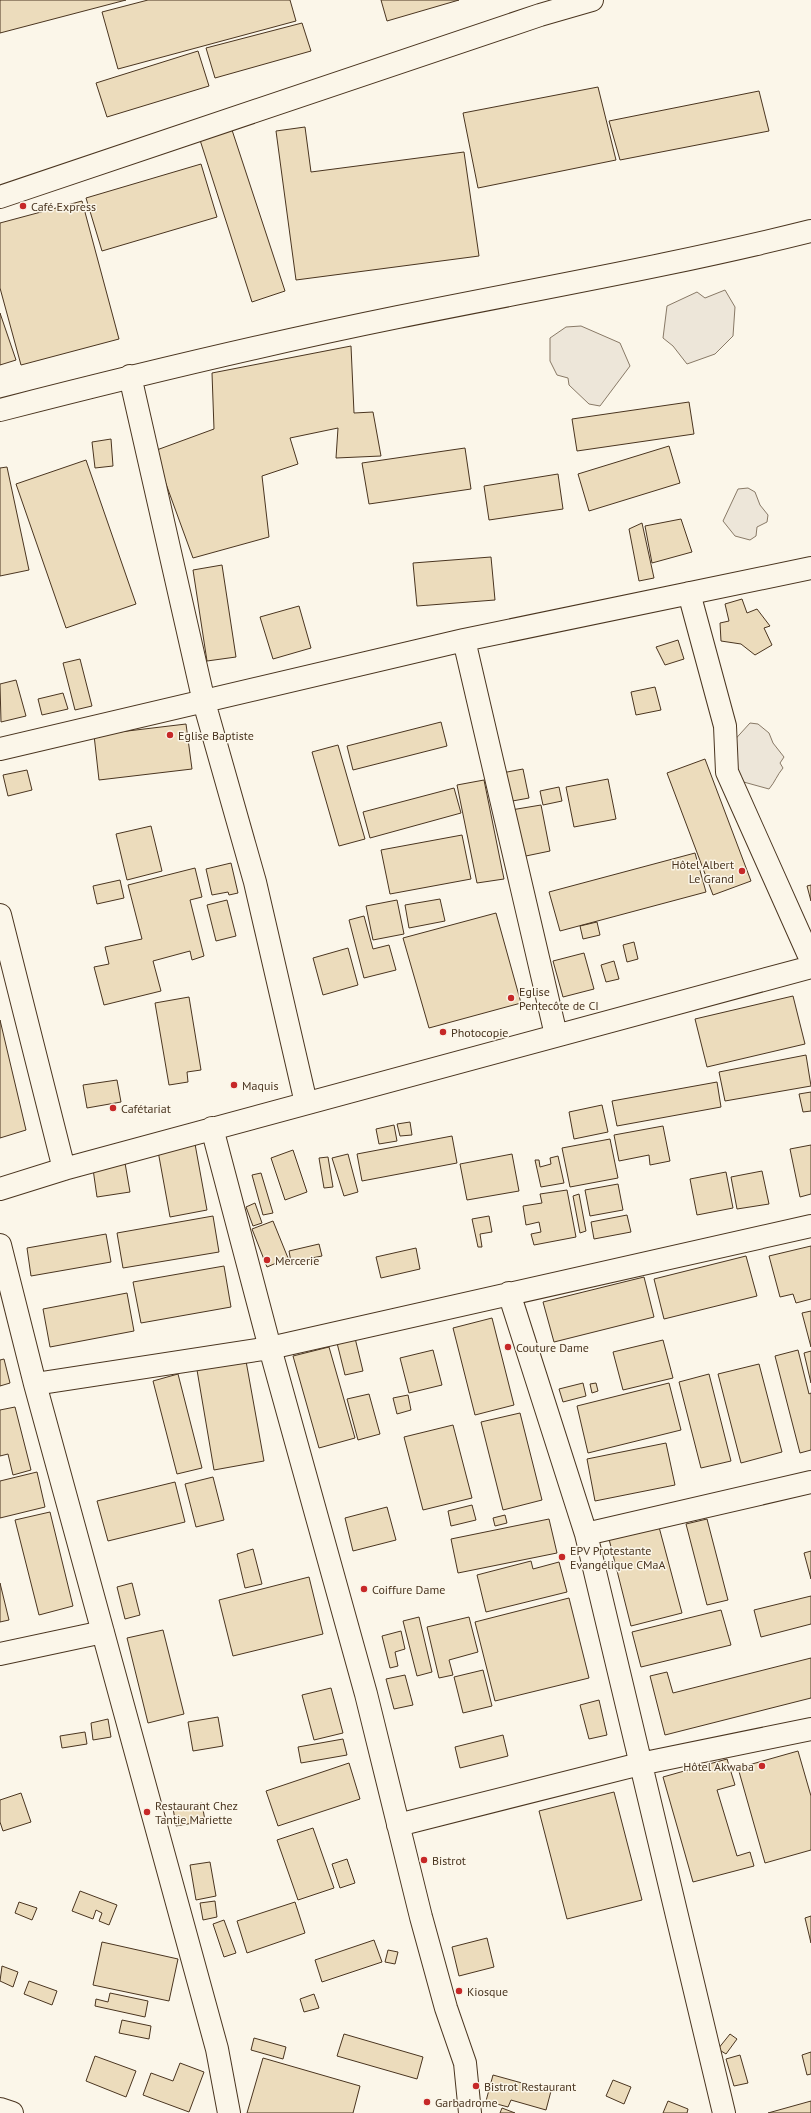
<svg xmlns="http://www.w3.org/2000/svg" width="811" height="2113" viewBox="0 0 811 2113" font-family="'PT Sans',sans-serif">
<rect width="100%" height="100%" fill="#fbf6e9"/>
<path fill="#ede6d9" stroke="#887966" d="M725,290L735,307L733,336L715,354L687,364L673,346L663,338L667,306L697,292L705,298Z
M581,326L620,343L630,366L600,406L589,404L569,385L568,378L557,375L550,361V338L566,327Z
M748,488L755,492L760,505L768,515L767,522L757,527L756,536L750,540L735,536L723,521L738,489Z
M750,723L758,724L769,733L773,743L784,757L780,763L783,768C777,775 775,782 769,789L740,781L730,745Z"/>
<path fill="#ecdcbc" stroke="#4a3520" d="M0,0H126L0,33Z
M148,0H290L296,21L118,69L102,12Z
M381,0H459L387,21Z
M302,23L311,51L215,78L206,48Z
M198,51L209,86L107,117L96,83Z
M598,87L616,160L478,188L463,113Z
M759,91L769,131L620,160L609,121Z
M305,127L311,172L464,152L479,256L296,280L276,131Z
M232,130L285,291L252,302L200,140Z
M201,164L217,217L102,251L86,198Z
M82,201L119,339L21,365L0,288V223Z
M0,313L16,360L0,365Z
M351,346L354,413L373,412L381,456L336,458L338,428L290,438L298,464L262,476L269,537L193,558L154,451L214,429L212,373Z
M689,402L694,434L577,451L572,419Z
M111,439L113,466L95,468L92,442Z
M669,446L680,483L589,511L578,474Z
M465,448L471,489L369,504L362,463Z
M86,460L136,604L66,628L16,484Z
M7,467L29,570L0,576V468Z
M558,474L563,509L489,520L484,486Z
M681,519L692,552L652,563L645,526Z
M642,523L654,578L639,581L629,529Z
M491,557L495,600L417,606L413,563Z
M222,565L236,657L207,661L193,570Z
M742,599L747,613L757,609L770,626L764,628L772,645L755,655L741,644L721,641L720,623L729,621L725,604Z
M299,606L311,648L273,659L260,617Z
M678,640L684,659L665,665L656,647Z
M80,659L92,706L75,710L63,663Z
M16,680L26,716L1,722L0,684Z
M655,687L661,710L636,715L631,692Z
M63,693L68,709L42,715L38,699Z
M441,722L447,746L353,770L347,746Z
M186,724L192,769L99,780L94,735Z
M338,745L365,839L339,846L312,752Z
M705,759L751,881L713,895L667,773Z
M523,769L529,798L507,802L502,773Z
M27,770L32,790L8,796L3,775Z
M608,779L616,819L574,827L566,787Z
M484,780L504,879L477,883L457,785Z
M559,787L562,801L543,805L540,791Z
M454,788L461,813L370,838L363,812Z
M541,805L550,851L521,857L511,810Z
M151,826L162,871L127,880L116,834Z
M462,835L471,879L390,894L381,850Z
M695,853L706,892L560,931L549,892Z
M231,863L238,893L229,895L228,892L212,895L206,869Z
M195,868L202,897L190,900L204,956L192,960L190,951L153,961L161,991L104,1005L94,967L109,964L105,947L142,939L128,885Z
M120,880L124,898L97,904L93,886Z
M811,885V901L807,886Z
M440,899L445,921L409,928L405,905Z
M227,900L236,936L216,941L207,905Z
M397,900L404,934L373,940L366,906Z
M496,913L521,1003L429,1028L403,938Z
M364,916L373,949L389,945L396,970L364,978L349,920Z
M597,922L600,935L583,939L580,926Z
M634,942L638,959L627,962L623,945Z
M348,948L358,985L323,995L313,958Z
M584,953L594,989L563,997L553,961Z
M614,961L619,979L606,982L601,965Z
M793,996L805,1044L707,1067L695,1019Z
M189,997L201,1070L187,1072L188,1082L169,1085L155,1003Z
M0,1020L26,1130L0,1138Z
M806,1055L811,1086L725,1101L719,1072Z
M117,1080L121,1102L87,1108L83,1085Z
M717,1082L721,1107L617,1126L612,1101Z
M811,1092V1111L803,1112L799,1094Z
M602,1105L608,1132L574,1139L569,1112Z
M410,1122L412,1135L400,1136L397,1124Z
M394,1125L397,1141L379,1144L376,1129Z
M663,1126L670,1161L650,1165L649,1155L619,1161L614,1135Z
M452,1136L457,1163L362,1181L357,1154Z
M610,1139L618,1178L570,1187L562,1148Z
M195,1144L207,1210L170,1217L158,1151Z
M811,1145V1194L800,1197L790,1149Z
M293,1150L307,1192L285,1200L271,1158Z
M348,1154L358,1192L344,1196L332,1158Z
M512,1154L519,1191L467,1200L460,1164Z
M558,1156L564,1183L541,1187L535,1160H539L540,1167L551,1164L550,1158Z
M328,1157L333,1187L324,1188L319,1158Z
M125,1163L130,1192L97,1197L93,1169Z
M762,1171L769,1204L737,1209L731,1177Z
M726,1172L733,1208L697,1215L690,1179Z
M261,1173L273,1213L263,1215L252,1175Z
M618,1184L623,1210L590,1216L585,1190Z
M567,1190L576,1237L534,1245L531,1234L541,1232L539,1222L526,1225L523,1206L542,1203L540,1194Z
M579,1194L586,1231L580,1233L573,1196Z
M255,1203L262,1223L253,1226L246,1207Z
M627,1215L631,1232L594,1239L591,1222Z
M213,1216L219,1252L123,1268L117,1233Z
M489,1216L492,1232L480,1234L482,1247H478L472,1219Z
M273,1221L288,1258L267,1267L252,1229Z
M106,1234L111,1262L31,1276L27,1248Z
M319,1244L322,1256L291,1262L289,1251Z
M811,1246V1299L796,1303L793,1294L780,1297L769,1256Z
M416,1248L420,1269L381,1278L376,1257Z
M746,1256L757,1296L664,1319L654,1279Z
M224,1266L231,1307L141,1323L133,1282Z
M644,1277L654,1317L554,1342L543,1302Z
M127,1293L134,1331L50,1347L43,1309Z
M811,1311V1347L802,1313Z
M492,1318L514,1405L475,1415L453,1328Z
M355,1338L363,1371L345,1375L337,1343Z
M663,1340L673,1378L623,1390L613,1352Z
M329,1347L355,1438L319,1448L293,1356Z
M433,1350L442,1385L409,1393L400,1358Z
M798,1350L809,1394L811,1393V1450L800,1453L775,1356Z
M811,1351V1383L804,1353Z
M4,1359L10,1383L0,1386V1360Z
M246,1361L264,1461L214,1470L197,1370Z
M759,1364L782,1452L741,1463L718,1374Z
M178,1374L202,1468L177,1474L153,1381Z
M709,1374L731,1461L701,1468L679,1382Z
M583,1383L586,1396L563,1402L559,1389Z
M596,1383L598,1391L592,1393L590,1384Z
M669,1383L681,1430L588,1453L577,1406Z
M369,1394L380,1434L358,1440L347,1399Z
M408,1395L411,1410L397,1414L393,1398Z
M15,1407L31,1470L13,1475L8,1454L0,1456V1410Z
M520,1413L542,1500L503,1510L481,1422Z
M453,1425L472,1498L423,1510L404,1437Z
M666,1443L675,1485L595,1501L587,1459Z
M37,1472L45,1507L0,1518V1481Z
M213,1477L224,1520L196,1527L185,1484Z
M175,1482L185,1522L108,1541L97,1501Z
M472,1505L476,1520L451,1526L448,1511Z
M387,1507L396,1540L353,1551L345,1518Z
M50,1512L73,1606L39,1615L15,1520Z
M505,1515L507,1523L495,1526L493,1518Z
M549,1519L557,1553L458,1573L451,1539Z
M707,1519L728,1600L707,1605L686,1524Z
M659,1527L682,1613L631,1626L609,1539Z
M253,1549L262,1584L245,1588L237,1554Z
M811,1551V1579L804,1553Z
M531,1561L533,1569L559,1562L567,1592L486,1612L477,1575Z
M309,1577L323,1634L233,1656L219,1600Z
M0,1583L9,1620L0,1622Z
M132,1583L140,1615L125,1619L117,1587Z
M811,1596V1624L761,1637L754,1610Z
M569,1598L589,1678L495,1701L475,1622Z
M721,1610L731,1645L641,1667L632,1632Z
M419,1617L432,1672L417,1676L403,1621Z
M469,1617L478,1652L449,1660L453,1675L439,1678L427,1627Z
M163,1630L184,1714L148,1723L127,1638Z
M401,1631L405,1649L395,1652L398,1666L390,1668L382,1636Z
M811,1658V1698L665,1735L650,1676L667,1672L673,1693Z
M483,1670L492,1706L463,1713L454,1677Z
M405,1675L413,1705L394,1709L386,1679Z
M331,1688L343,1733L314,1740L302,1695Z
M599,1700L607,1735L589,1739L580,1705Z
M218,1717L223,1746L193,1751L188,1722Z
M108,1719L111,1737L93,1740L91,1723Z
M85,1732L87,1744L62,1748L60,1736Z
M503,1735L508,1756L460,1768L455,1747Z
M343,1739L347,1755L301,1763L298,1747Z
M798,1751L811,1796V1850L765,1863L738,1768Z
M727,1759L735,1785L717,1790L737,1856L750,1852L754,1866L693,1882L663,1777Z
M349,1763L360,1799L278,1826L266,1791Z
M614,1792L642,1900L567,1919L539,1811Z
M21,1793L31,1822L3,1831L0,1822V1800Z
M202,1803L205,1821L176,1826L173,1808Z
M313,1828L334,1888L298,1900L277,1840Z
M347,1859L355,1883L340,1888L332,1864Z
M210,1862L216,1896L196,1900L190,1865Z
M80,1891L117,1905L109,1925L99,1921L102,1913L96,1910L93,1919L72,1911Z
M215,1901L217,1917L203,1920L200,1903Z
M19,1902L37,1908L32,1920L15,1913Z
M295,1902L305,1933L247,1953L237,1921Z
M811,1916V1943L805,1918Z
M224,1920L236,1953L224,1957L213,1924Z
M487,1938L494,1967L459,1976L452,1947Z
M374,1940L382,1962L322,1982L315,1960Z
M102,1942L178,1959L169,2001L93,1985Z
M388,1950L398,1952L395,1964L385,1962Z
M2,1966L18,1972L13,1987L0,1981Z
M29,1981L57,1991L52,2005L24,1994Z
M110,1993L148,2001L145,2017L95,2006L96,1999L108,2002Z
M314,1994L319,2008L304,2012L300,1999Z
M122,2020L151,2026L149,2039L119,2033Z
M344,2034L423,2057L417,2079L337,2056Z
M730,2034L737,2039L726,2054L718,2049Z
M254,2038L286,2047L283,2059L251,2050Z
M811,2052V2074L807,2075L802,2055Z
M740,2055L748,2083L734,2086L726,2059Z
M95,2056L136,2071L126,2097L86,2081Z
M263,2058L360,2086L353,2113H247Z
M180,2063L204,2072L189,2112L143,2095L151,2073L173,2081Z
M493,2075L551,2091L546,2110L511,2100L508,2107L486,2101Z
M613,2080L631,2087L624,2104L606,2096Z
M668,2101L688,2109L687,2113H663Z
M811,2101V2113H768Z
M502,2108L515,2113H500Z"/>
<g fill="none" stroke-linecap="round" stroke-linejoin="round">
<g stroke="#4a3520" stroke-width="24">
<path id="street" d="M0,197L540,15L592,0
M130,376L204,702L255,882L306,1103
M0,410C132,376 265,344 398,317C536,289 675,265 811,231
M689,593L725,726L727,772L811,960
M464,640L556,1035
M0,749L464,640L811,568
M0,915L64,1169
M212,1128L270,1348L366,1694L421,1917L446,2008L465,2063L470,2113
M0,1189L64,1169L811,967
M0,1245L35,1384L217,2049L229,2113
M509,1293L586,1534L724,2113
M35,1384L270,1348L811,1226
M586,1534L811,1482
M0,1654L103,1632
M398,1825L640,1764L811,1729"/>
</g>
<g stroke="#4a3520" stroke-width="24">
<path id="secondary" d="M0,2109L12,2113"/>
</g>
<use href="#street" stroke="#fbf6e9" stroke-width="22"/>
<use href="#secondary" stroke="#fbf6e9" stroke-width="22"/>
</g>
<g fill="#c62828" stroke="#fbf6e9" stroke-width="1.5">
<circle cx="23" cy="206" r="4"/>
<circle cx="170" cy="735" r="4"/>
<circle cx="742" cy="871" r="4"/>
<circle cx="511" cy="998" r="4"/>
<circle cx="443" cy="1032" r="4"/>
<circle cx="234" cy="1085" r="4"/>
<circle cx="113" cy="1108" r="4"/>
<circle cx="267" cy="1260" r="4"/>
<circle cx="508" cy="1347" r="4"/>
<circle cx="562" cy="1557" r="4"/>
<circle cx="364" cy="1589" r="4"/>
<circle cx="762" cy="1766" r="4"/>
<circle cx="147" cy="1812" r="4"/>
<circle cx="424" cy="1860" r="4"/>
<circle cx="459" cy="1991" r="4"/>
<circle cx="476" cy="2086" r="4"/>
<circle cx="427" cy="2102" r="4"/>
</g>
<g text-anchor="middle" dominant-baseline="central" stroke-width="3" stroke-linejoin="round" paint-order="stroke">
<g font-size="12" fill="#4a3520" stroke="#fbf6e9" text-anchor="start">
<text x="31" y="206">Café Express</text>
<text x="178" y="735">Eglise Baptiste</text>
<text x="734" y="864" text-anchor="end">Hôtel Albert<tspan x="734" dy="14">Le Grand</tspan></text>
<text x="519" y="991">Eglise<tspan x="519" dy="14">Pentecôte de CI</tspan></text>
<text x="451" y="1032">Photocopie</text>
<text x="242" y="1085">Maquis</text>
<text x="121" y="1108">Cafétariat</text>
<text x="275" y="1260">Mercerie</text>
<text x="516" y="1347">Couture Dame</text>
<text x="570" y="1550">EPV Protestante<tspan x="570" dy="14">Evangélique CMaA</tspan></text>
<text x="372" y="1589">Coiffure Dame</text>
<text x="754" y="1766" text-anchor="end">Hôtel Akwaba</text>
<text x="155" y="1805">Restaurant Chez<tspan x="155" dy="14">Tantie Mariette</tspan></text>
<text x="432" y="1860">Bistrot</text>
<text x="467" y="1991">Kiosque</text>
<text x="484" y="2086">Bistrot Restaurant</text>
<text x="435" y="2102">Garbadrome</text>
</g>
</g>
</svg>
